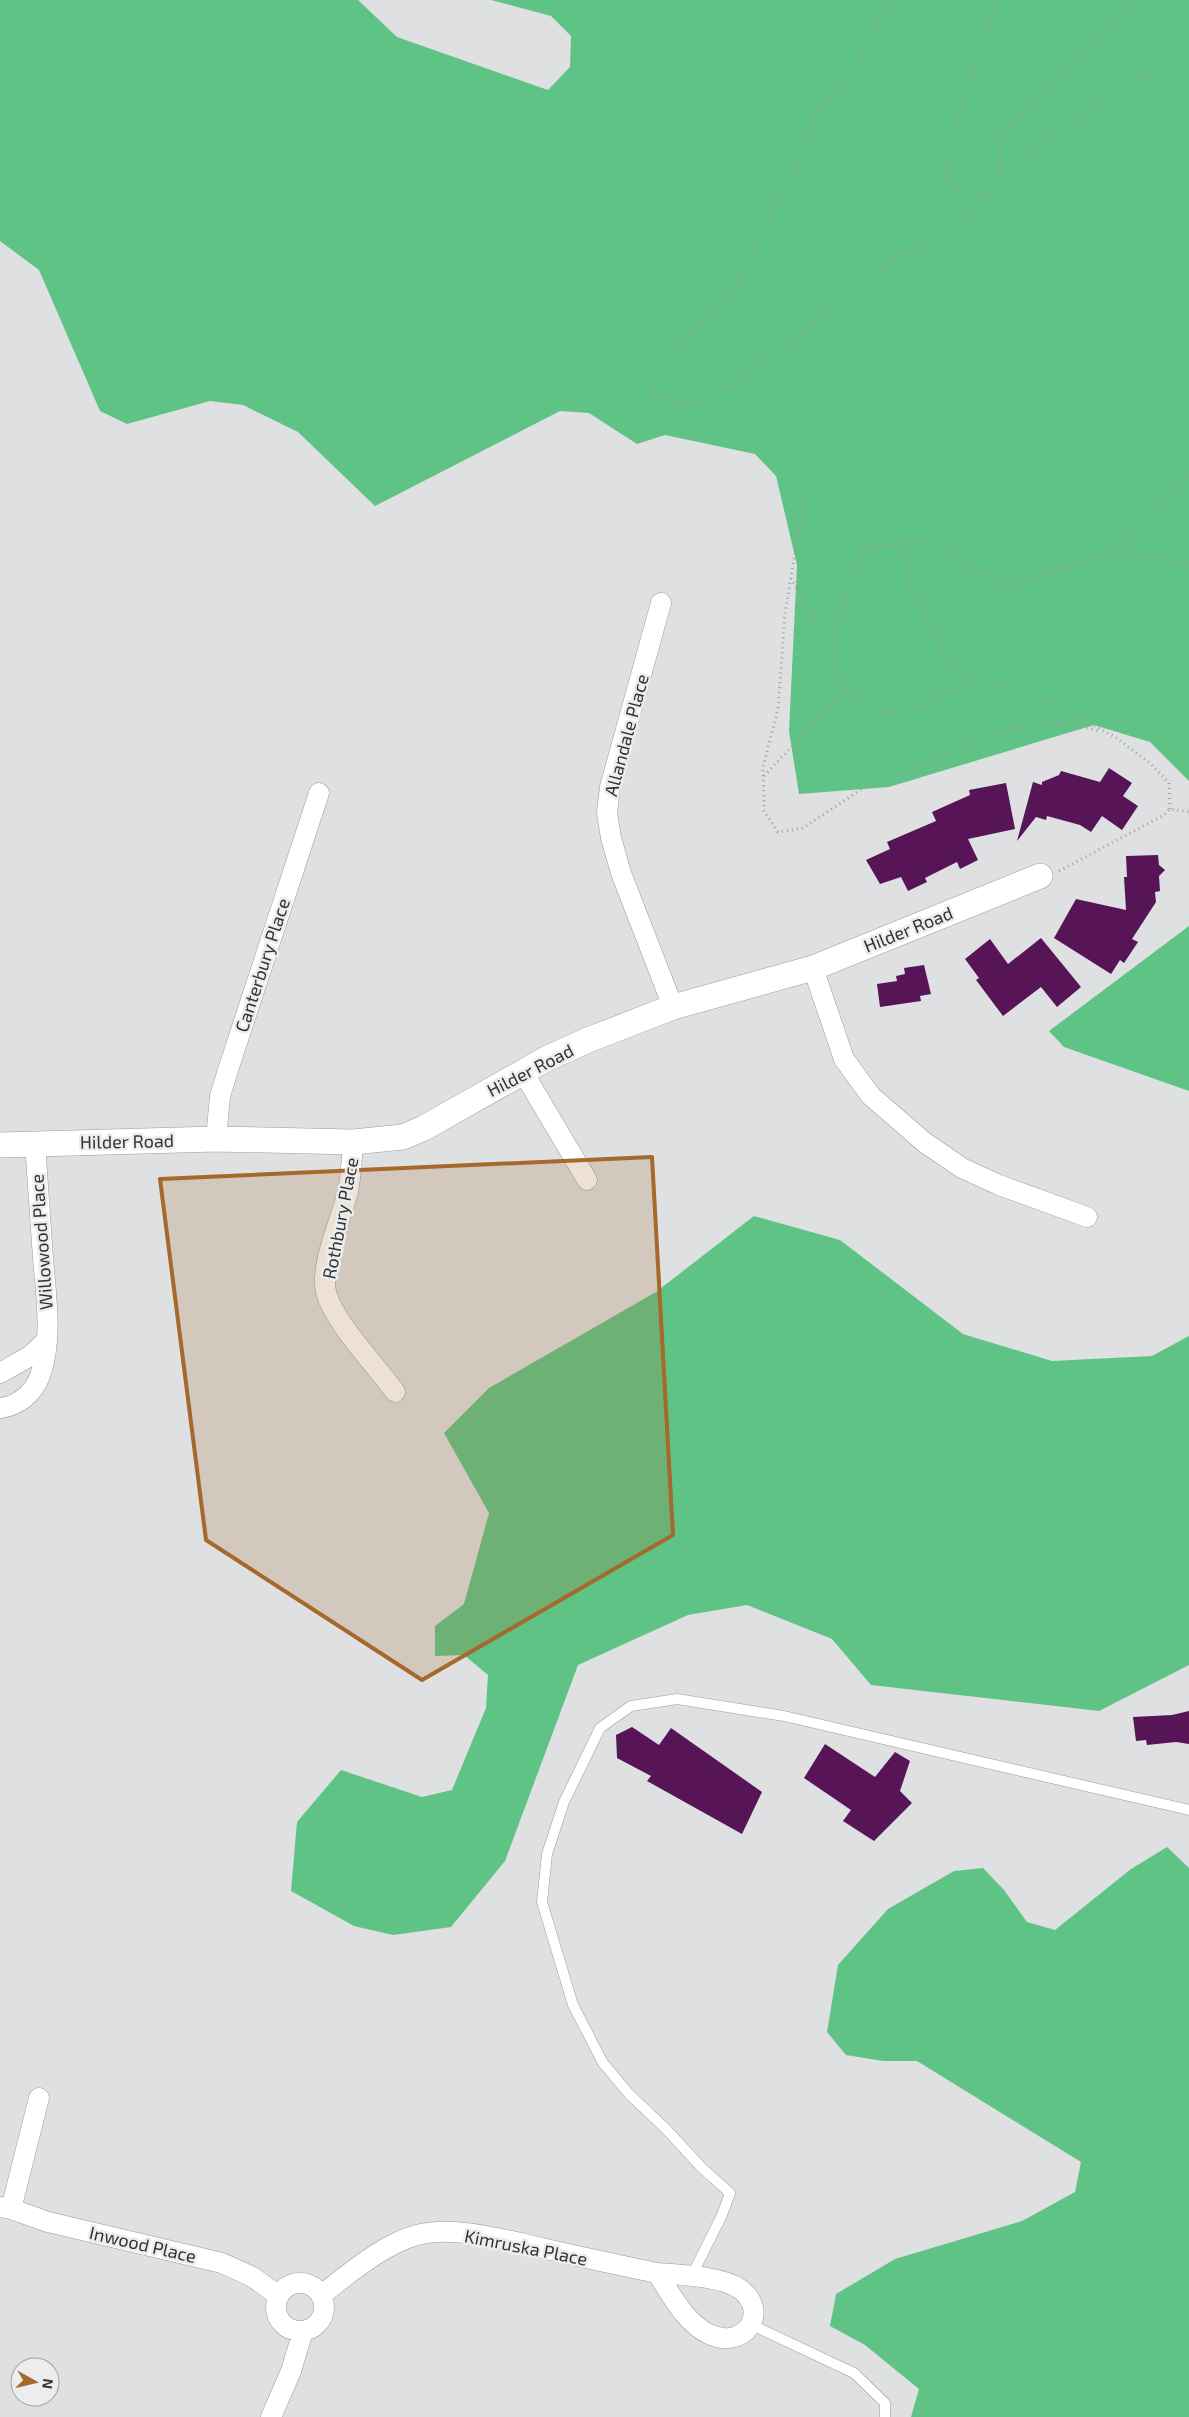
<svg xmlns="http://www.w3.org/2000/svg" width="1189" height="2417" viewBox="0 0 1189 2417" font-family="'Exo 2',sans-serif">
<rect width="100%" height="100%" fill="#dee0e2"/>
<path fill="#60c386" d="M0,0H358L397,37L548,90L570,67L571,36L551,16L491,0H1189V781L1150,742L1094,725L889,787L799,794L789,731L797,565L776,476L755,454L665,435L637,444L589,413L560,411L375,506L298,432L243,405L210,401L127,424L100,411L39,270L0,241Z
M1189,926V1091L1064,1047L1049,1031Z
M754,1216L840,1240L963,1334L1052,1361L1152,1356L1189,1336V1665L1099,1711L871,1685L832,1639L747,1605L688,1615L578,1665L505,1861L451,1927L393,1935L354,1926L291,1891L297,1822L341,1770L422,1797L452,1790L486,1708L488,1675L464,1655L435,1656V1626L464,1604L489,1513L444,1433L489,1388L656,1292Z
M1167,1847L1189,1868V2417H911L919,2389L865,2345L830,2326L836,2294L895,2259L1022,2221L1075,2192L1081,2162L917,2061H883L846,2055L827,2032L838,1965L888,1909L954,1871L983,1868L1004,1890L1027,1922L1055,1930L1131,1869Z"/>
<path fill="#571558" d="M1109,768L1132,783L1123,796L1138,806L1122,830L1102,816L1091,832L1080,825L1047,816L1046,820L1036,817L1017,841L1033,782L1042,785V782L1059,775L1061,771L1100,782Z
M1006,783L1015,829L968,839L978,860L960,869L957,862L925,878L927,882L908,891L901,877L880,884L866,860L890,849L887,842L936,821L932,812L970,795L969,790Z
M1158,855L1159,865L1165,870L1159,876L1160,891L1155,892L1156,902L1132,939L1138,942L1124,963L1120,960L1111,974L1054,938L1076,899L1126,910L1124,877H1127L1126,856Z
M1041,938L1081,987L1057,1007L1041,987L1003,1016L976,980L979,978L965,959L990,939L1008,964Z
M924,965L931,994L920,996L921,1001L880,1007L877,984L897,981L896,976L905,974L904,968Z
M1189,1711V1744L1176,1742L1147,1745L1146,1740L1136,1741L1133,1717L1172,1715Z
M632,1727L659,1745L671,1728L762,1792L742,1834L647,1781L651,1776L617,1758L616,1735Z
M825,1744L875,1777L895,1752L910,1761L900,1791L912,1803L874,1841L843,1821L851,1810L804,1778Z"/>
<g fill="none" stroke-linecap="round" stroke-linejoin="round">
<g stroke="#999b9d" stroke-width="11">
<path id="service" d="M691,2277L722,2215L730,2193L702,2168L666,2129L629,2094L603,2063L573,2005L542,1902L547,1854L564,1802L600,1728L631,1706L677,1699L784,1716L1189,1810
M752,2325L854,2373L885,2403V2417"/>
</g>
<g stroke="#999b9d" stroke-width="21">
<path id="minor" d="M661,603L610,787L607,813L611,838L621,873L673,1007
M813,968L844,1059L871,1096L924,1142L962,1168L999,1185L1087,1217
M523,1072L587,1180
M216,1139L220,1096L229,1067L319,793
M353,1142C352,1159 351,1176 348,1192C341,1220 320,1263 326,1292C334,1323 376,1365 395,1392
M0,1373L30,1356L46,1341
M0,1408C18,1406 33,1394 40,1376C53,1340 46,1296 43,1258C40,1220 38,1181 35,1143
M0,2207L11,2209L48,2222L222,2263L251,2276L279,2296
M11,2209L39,2098
M657,2273C680,2275 721,2276 740,2289C771,2312 744,2351 709,2334C685,2323 671,2294 657,2273Z
M276 2307a24 24 0 1 1 48 0a24 24 0 1 1-48 0Z
M321,2295C349,2274 383,2244 417,2235C454,2225 505,2240 542,2248C580,2257 619,2265 657,2273
M271,2417L291,2371L303,2331"/>
</g>
<g stroke="#999b9d" stroke-width="26">
<path id="tertiary" d="M0,1145L216,1139L353,1142L403,1137L424,1128L548,1058L588,1040L673,1007L813,968L1040,876"/>
</g>
<path stroke="#9fa1a2" stroke-width="3" stroke-dasharray="1 4" stroke-linecap="butt" d="M1132,0L1031,102L1001,138L999,175L1038,145L1132,81L1189,69
M988,193L957,192L946,176L971,71L997,0
M687,404L651,396L652,382L706,317L732,298L767,219L790,182L807,146L818,105L848,86L880,15L892,0
M674,408L711,397L792,343L850,292L897,256L928,244L977,210L999,175
M804,499L785,613L778,709L763,767L764,811L778,832L803,828L862,789L931,763L969,741L1021,726L1064,723L1100,731
M906,544L866,546L848,583L832,645L839,683L871,711L895,710L929,703L971,679
M1119,552L1134,521L1182,484L1189,475
M791,578L806,604L816,629L838,618
M764,776L846,689
M1170,809L1169,783L1150,763L1115,737L1056,705L972,678L952,670L909,582L906,544L931,539L950,550L979,572L1008,584L1119,552L1189,563
M1059,871L1164,815L1170,809L1189,812"/>
<use href="#service" stroke="#fff" stroke-width="10"/>
<use href="#minor" stroke="#fff" stroke-width="20"/>
<use href="#tertiary" stroke="#fff" stroke-width="25"/>
</g>
<path fill="#a4692b" fill-opacity="0.2" stroke="#a4692b" stroke-width="4" stroke-linejoin="round" d="M652,1157L673,1535L422,1680L206,1540L160,1179Z"/>
<g text-anchor="middle" dominant-baseline="central" stroke-width="5" stroke-linejoin="round" paint-order="stroke">
<g font-size="18" fill="#323334" stroke="#ebedef">
<text transform="translate(626 735) rotate(-75)">Allandale Place</text>
<text transform="translate(908 929) rotate(-22)">Hilder Road</text>
<text transform="translate(262 965) rotate(-72)">Canterbury Place</text>
<text transform="translate(530 1070) rotate(-27)">Hilder Road</text>
<text transform="translate(127 1141) rotate(-1)">Hilder Road</text>
<text transform="translate(340 1218) rotate(-79)">Rothbury Place</text>
<text transform="translate(41 1242) rotate(-94)">Willowood Place</text>
<text transform="translate(143 2244) rotate(13)">Inwood Place</text>
<text transform="translate(526 2247) rotate(11)">Kimruska Place</text>
</g>
</g>
<g transform="translate(35 2382) rotate(98)"><circle r="24" fill="#ebedef" stroke="#a1a3a4"/>
<path d="M0-4L9 19L0 12L-9 19Z" fill="#a4692b"/>
<text y="-8" font-size="14" font-weight="bold" text-anchor="middle" fill="#323334">N</text>
</g>
</svg>
